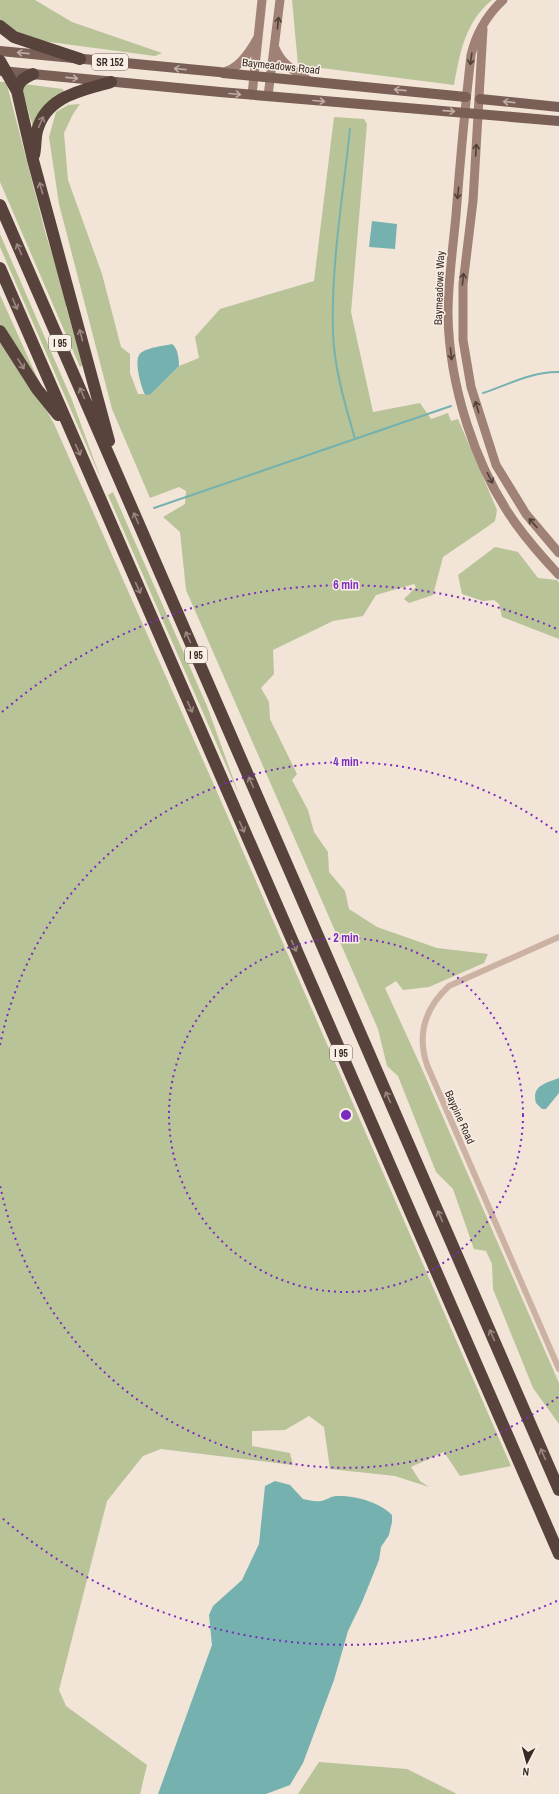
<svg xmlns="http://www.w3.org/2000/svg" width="559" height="1794" viewBox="0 0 559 1794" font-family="'Archivo Narrow',sans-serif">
<rect width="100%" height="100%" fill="#f3e4d8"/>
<path fill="#b8c397" d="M0,0H35L72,22L162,53L155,56L27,39L0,22Z
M292,0H492C465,22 460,53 454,85L298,65Z
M0,82H6L7,85L46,235L68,303L66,307L83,365L80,367L0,182Z
M24,84L63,89L64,92L33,127L22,89Z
M80,104L73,114L64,133L68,180L102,274L121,347L130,354V373L138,394H151L179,366L199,358L195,337L220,309L314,281L334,117L364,119L367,124L351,312L373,412L420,403L431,419L448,413L451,421L458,419L497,510L495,521L487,527L443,557L433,595L409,603L404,599L416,587L414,584L376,595L363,616L333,621L273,650L274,674L261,688L269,702L270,719L297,774L292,780L308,810L314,832L328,852L329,872L345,891L349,909L377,927L437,948L488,954L484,963L429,987L403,990L396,981L385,988L422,1069L559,1383V1424L533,1388L493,1289L492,1264L486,1251L474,1249L453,1189L436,1172L398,1076L387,1066L378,1029L186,590L180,532L163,517L185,504L186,491L179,487L150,498L112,409L59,204L49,137L56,112L68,105Z
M0,234L72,400L101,479L0,247Z
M0,295L45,395L0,324Z
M0,337L38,394L55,426L221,801L511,1466L460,1476L444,1452L411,1467L420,1481L429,1487L395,1476L330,1469L324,1427L309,1416L285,1430L252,1431V1446L290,1453L293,1465L161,1449L143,1456L107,1501L59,1690L66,1706L147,1765L140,1794H0Z
M113,492L207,706L239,795L108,495Z
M495,547L518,552L538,578L557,580L559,583V639L502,617L499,604L494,600L483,601L462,594L458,575Z
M319,1762L407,1769L457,1794H298Z"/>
<path fill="#75b2af" d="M372,221L397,224L395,249L369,247Z
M172,344C178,348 179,359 179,366L151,394L146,395L144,393C141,385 132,357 142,352C150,347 163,346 172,344Z
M559,1078V1093L546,1109H542L536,1103C531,1085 547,1083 559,1078Z
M275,1481L290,1485L303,1499C309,1500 315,1502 321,1501C327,1500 331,1496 336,1496C354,1495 380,1502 392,1515V1522L389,1535L381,1547L379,1560L362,1602L348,1631L334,1680L303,1763L290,1785L266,1794H158L212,1645L209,1615L213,1606L242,1580L259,1544L265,1486Z"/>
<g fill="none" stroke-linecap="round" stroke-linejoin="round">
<path stroke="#75b2af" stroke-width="2" d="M350,129C343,196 331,264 333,332C334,368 345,404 355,439
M483,393C507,385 534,371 559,372
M154,508L451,406"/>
<path stroke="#cbb2a3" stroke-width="6" d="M559,937L449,986C425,1008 417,1035 427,1065L559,1369"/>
<path stroke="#9f8175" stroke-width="9" d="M503,0C487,15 476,34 471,55C465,108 460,162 456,215C453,248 448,281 448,314C449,385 475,467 516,524C529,542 544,559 559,575
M483,29L473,201L463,284V340L471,387L496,465L526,514L559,553
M275,48C282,65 294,70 309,81
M219,72C236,73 250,52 257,39
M252,95L262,0
M268,96L280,0"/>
<path stroke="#795f56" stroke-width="10" d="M0,51L219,72
M1,71L220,92L559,121
M223,73L466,97
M480,99L559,107"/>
<path stroke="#58423c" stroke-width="12" d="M0,26L14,37L80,59
M0,61L17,91L33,160L109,441
M17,91C18,81 24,78 33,74
M34,155C36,147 35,138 37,131C46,96 81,91 111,82
M0,205L559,1490
M0,268L559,1554
M0,331L37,389L58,415"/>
</g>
<defs><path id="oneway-shaft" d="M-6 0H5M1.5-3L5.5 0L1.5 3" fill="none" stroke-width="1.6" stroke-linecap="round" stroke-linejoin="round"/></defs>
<g stroke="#50403a">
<use href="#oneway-shaft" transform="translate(278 23) rotate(-84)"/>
<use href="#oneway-shaft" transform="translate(471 59) rotate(98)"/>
<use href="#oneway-shaft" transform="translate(476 150) rotate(-86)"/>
<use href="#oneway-shaft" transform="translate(458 193) rotate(96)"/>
<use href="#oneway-shaft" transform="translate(463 279) rotate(-84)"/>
<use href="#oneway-shaft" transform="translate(451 354) rotate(84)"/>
<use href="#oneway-shaft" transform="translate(477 407) rotate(-107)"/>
<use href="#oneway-shaft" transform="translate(490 478) rotate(63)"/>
<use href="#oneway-shaft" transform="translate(533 523) rotate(-131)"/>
</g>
<g stroke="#c0aea5">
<use href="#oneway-shaft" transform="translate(23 53) rotate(-174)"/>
<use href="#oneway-shaft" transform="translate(180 69) rotate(-174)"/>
<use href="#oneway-shaft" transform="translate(72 78) rotate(6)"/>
<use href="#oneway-shaft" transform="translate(400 90) rotate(-174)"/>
<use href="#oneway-shaft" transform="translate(235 94) rotate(5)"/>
<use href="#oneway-shaft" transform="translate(319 101) rotate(5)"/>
<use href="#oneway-shaft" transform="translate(509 102) rotate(-174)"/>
<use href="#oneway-shaft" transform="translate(449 111) rotate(4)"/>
</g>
<g stroke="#998780">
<use href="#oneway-shaft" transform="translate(41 122) rotate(-66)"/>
<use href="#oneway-shaft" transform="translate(41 188) rotate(-106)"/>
<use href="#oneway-shaft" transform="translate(19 249) rotate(-114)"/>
<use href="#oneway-shaft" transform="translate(15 304) rotate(67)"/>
<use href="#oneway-shaft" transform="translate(81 335) rotate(-105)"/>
<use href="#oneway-shaft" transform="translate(21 364) rotate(58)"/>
<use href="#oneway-shaft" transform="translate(82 393) rotate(-114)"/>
<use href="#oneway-shaft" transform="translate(78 450) rotate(66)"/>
<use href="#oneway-shaft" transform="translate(136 518) rotate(-114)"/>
<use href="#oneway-shaft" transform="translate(138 588) rotate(66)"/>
<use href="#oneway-shaft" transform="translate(188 637) rotate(-114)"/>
<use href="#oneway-shaft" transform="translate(190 707) rotate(66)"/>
<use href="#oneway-shaft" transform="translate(251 782) rotate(-114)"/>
<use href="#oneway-shaft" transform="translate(242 827) rotate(66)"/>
<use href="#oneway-shaft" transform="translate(294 946) rotate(66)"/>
<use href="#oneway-shaft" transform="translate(388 1097) rotate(-114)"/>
<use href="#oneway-shaft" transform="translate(440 1216) rotate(-114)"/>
<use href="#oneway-shaft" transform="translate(492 1335) rotate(-114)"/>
<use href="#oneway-shaft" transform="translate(543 1454) rotate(-114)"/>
</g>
<g fill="none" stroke="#7b2cbf" stroke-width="2" stroke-dasharray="2 4">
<circle cx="346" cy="1115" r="177"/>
<path d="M558 1397A353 353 0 0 1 0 1185M0 1045A353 353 0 0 1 558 833"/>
<path d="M557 1601A530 530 0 0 1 2 1518M2 712A530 530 0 0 1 557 629"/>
</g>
<g text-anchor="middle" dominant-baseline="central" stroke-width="3" stroke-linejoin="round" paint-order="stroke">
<g fill="#faefe5" stroke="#71655f" stroke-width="1">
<rect x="92" y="54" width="36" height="16" rx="3"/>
<rect x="49" y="335" width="22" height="16" rx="3"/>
<rect x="185" y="647" width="22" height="16" rx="3"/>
<rect x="330" y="1045" width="22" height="16" rx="3"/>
</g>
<g font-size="10" font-weight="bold" fill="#362a26">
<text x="110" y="62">SR 152</text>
<text x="60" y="343">I 95</text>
<text x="196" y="655">I 95</text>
<text x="341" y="1053">I 95</text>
</g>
<g font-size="11" fill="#362a26" stroke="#faefe5">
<text transform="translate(281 66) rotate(6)">Baymeadows Road</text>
<text transform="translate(439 288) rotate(-88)">Baymeadows Way</text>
<text transform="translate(460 1117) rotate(66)">Baypine Road</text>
</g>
</g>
<circle cx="346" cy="1115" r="6" fill="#7b2cbf" stroke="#faefe5" stroke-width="2"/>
<g font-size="12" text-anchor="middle" font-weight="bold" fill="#7b2cbf" stroke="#faefe5" stroke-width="3" stroke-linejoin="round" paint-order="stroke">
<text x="346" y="589">6 min</text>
<text x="346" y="766">4 min</text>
<text x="346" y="942">2 min</text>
</g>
<g transform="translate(527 1762) rotate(186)" stroke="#faefe5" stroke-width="3" paint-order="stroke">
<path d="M0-3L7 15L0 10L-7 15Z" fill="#362a26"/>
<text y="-6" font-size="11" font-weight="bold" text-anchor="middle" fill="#362a26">N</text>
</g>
</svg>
